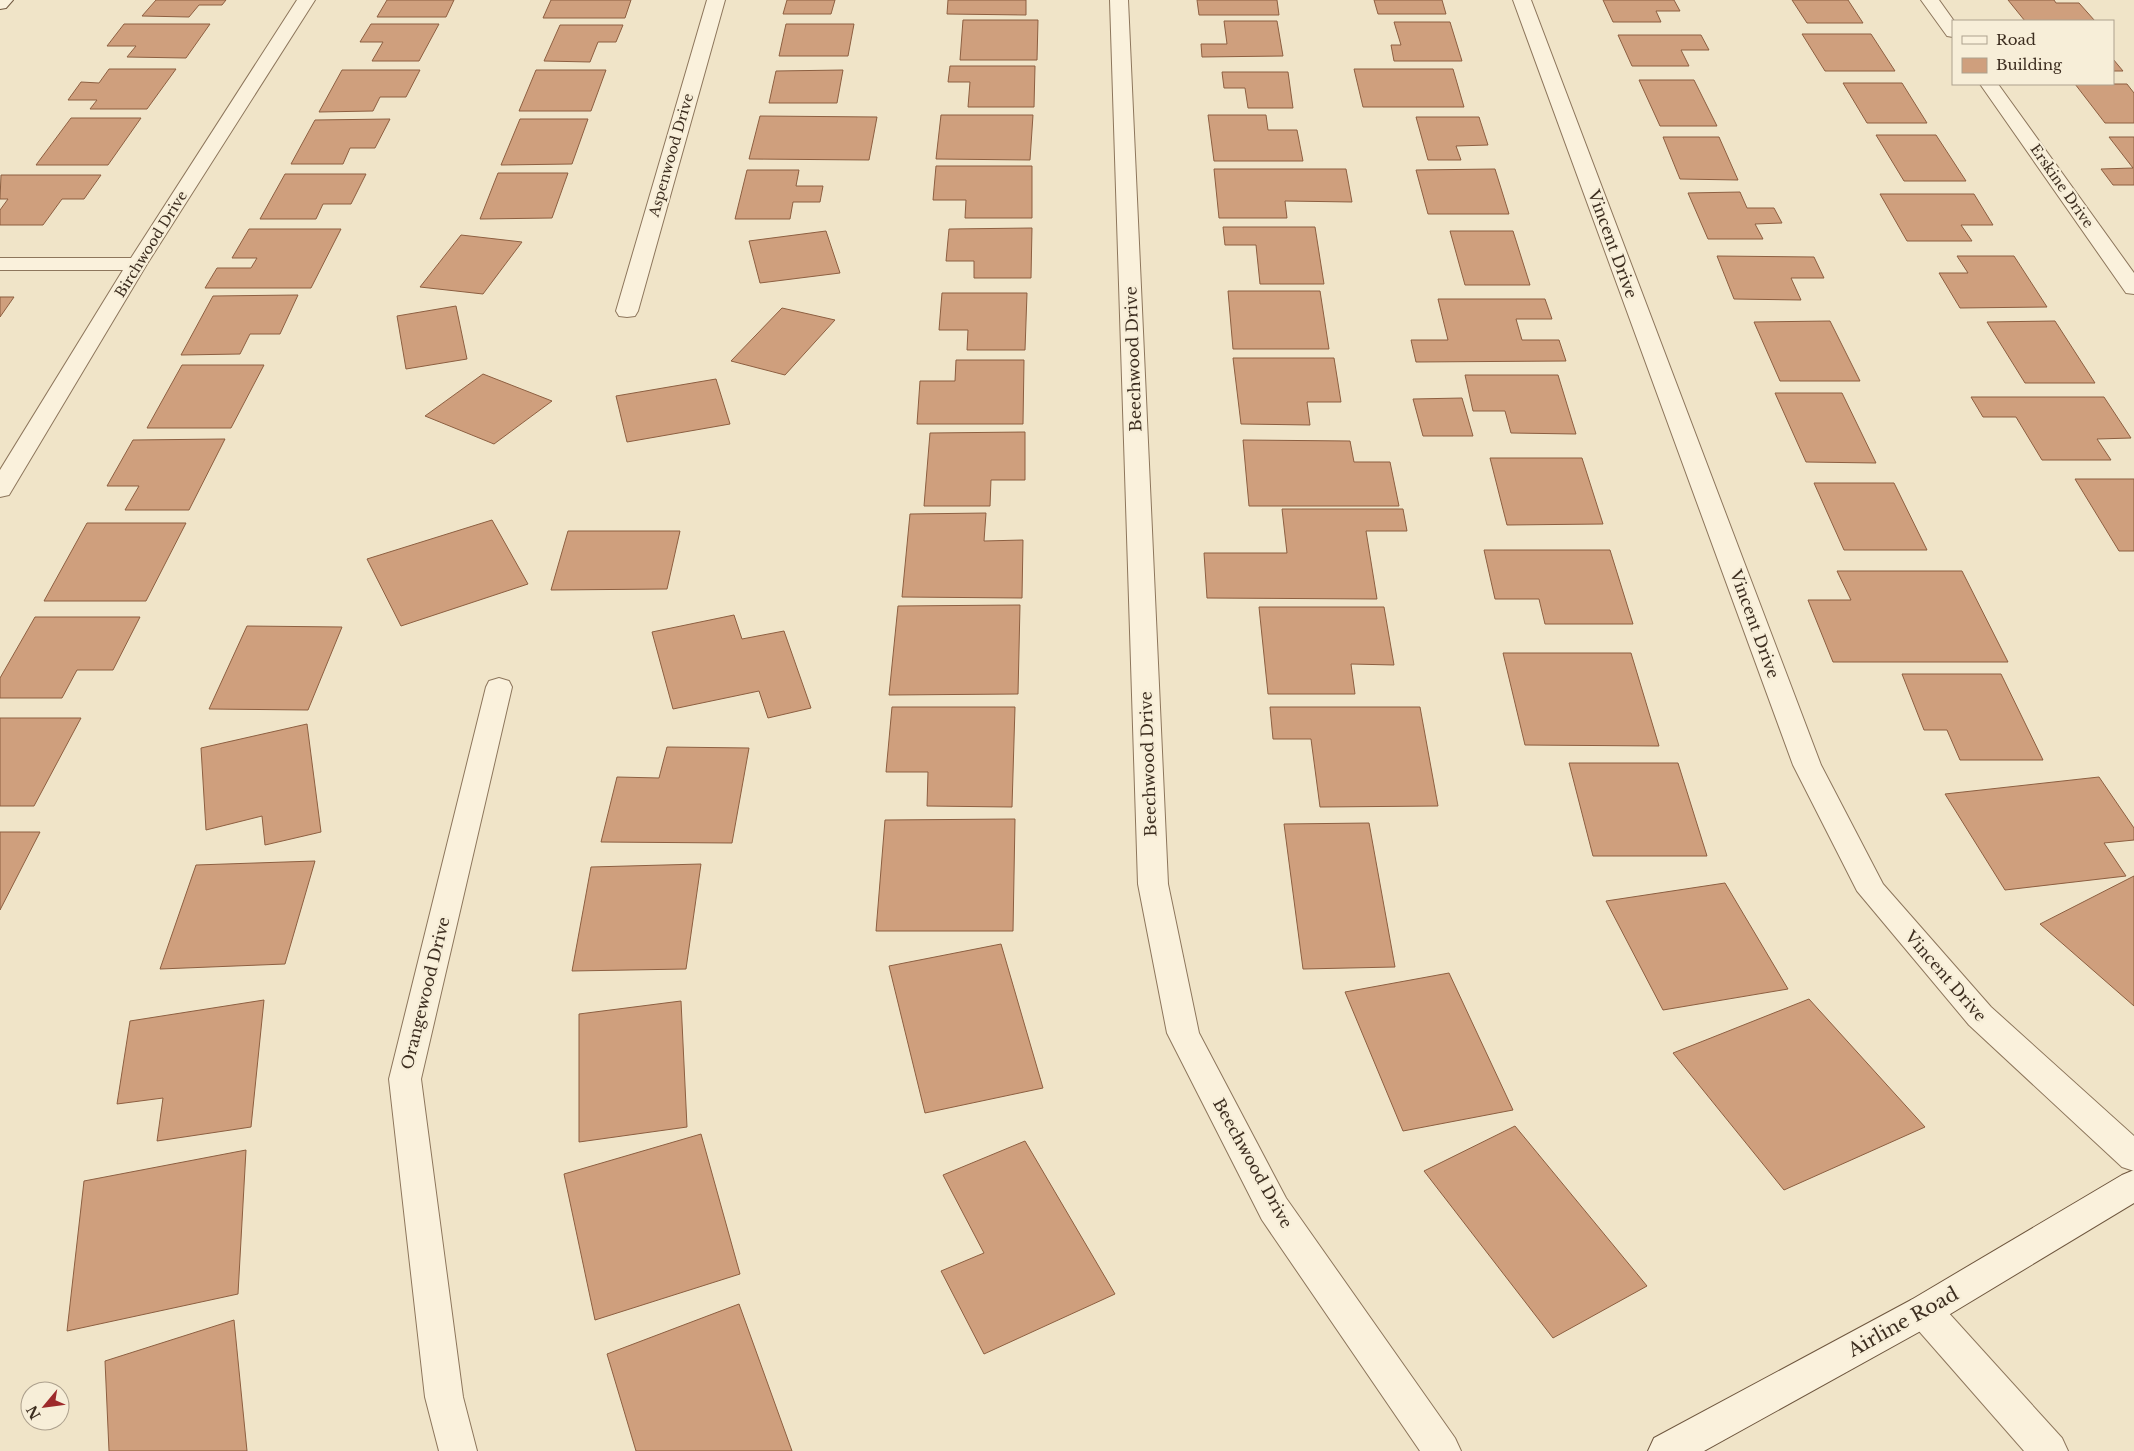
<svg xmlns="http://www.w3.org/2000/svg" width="2134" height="1451" viewBox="0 0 2134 1451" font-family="'Libre Baskerville',serif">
<rect width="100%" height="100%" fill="#f0e4c8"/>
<path fill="#cf9f7d" stroke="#8d5f41" d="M156,0H226L222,5H199L189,17L142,16Z
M387,0H454L446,17H377Z
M551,0H631L625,18H543Z
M787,0H835L831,14H783Z
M948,0H1026V15L947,14Z
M1197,0H1277L1279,15H1199Z
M1374,0H1442L1446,14H1378Z
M1603,0H1674L1680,11H1656L1661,22H1613Z
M1792,0H1848L1863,23H1807Z
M2008,0H2054L2056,3H2079L2095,21H2025Z
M963,20H1038L1037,60H960Z
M1224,21H1277L1283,56L1202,57L1201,44H1227Z
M1394,22H1450L1462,61H1394L1391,45H1401Z
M124,24H210L186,58L127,57L136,46H107Z
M371,24H439L419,61H372L383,42H360Z
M786,24H854L848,56H779Z
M560,25H623L616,42H598L590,62L544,61Z
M1802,34H1871L1895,71H1825Z
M1618,35H1701L1709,50H1681L1689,66H1632Z
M2113,59L2123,71H2113Z
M950,66H1035L1034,107H968L970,82H948Z
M109,69H176L147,109H90L97,100H68L81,82L99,83Z
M1354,69H1453L1464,107H1363Z
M342,70H420L406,97H380L373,111L319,112Z
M536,70H606L591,111H519Z
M843,70L837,103H769L776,71Z
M1222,72H1288L1293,108H1248L1245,88H1224Z
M1639,80H1694L1717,126H1660Z
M1843,83H1902L1927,123H1867Z
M2075,84H2127L2134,93V123H2105Z
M941,115H1033L1030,160L936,159Z
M1208,115H1266L1268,130H1297L1303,161H1214Z
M760,116L877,117L869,160L749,159Z
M1416,117H1479L1488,145L1456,146L1461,160H1428Z
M71,118H141L108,165H36Z
M390,119L375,148H350L343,164H291L315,120Z
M520,119H588L572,164L501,165Z
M1876,135H1936L1966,181H1904Z
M1663,137H1719L1738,180L1680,179Z
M2109,137H2134V185H2113L2101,169L2133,168Z
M936,166H1032V218H965L966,200H933Z
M1214,169H1346L1352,202L1285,201L1287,218H1219Z
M1495,169L1509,214H1428L1416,170Z
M747,170H799L796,186H823L820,202H793L790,219H735Z
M498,173H568L552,218L480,219Z
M285,174H366L351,204H323L316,219H260Z
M1,175H101L84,199H62L43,225H0V210L8,199H0Z
M1740,192L1747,208H1774L1782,223L1755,224L1763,239H1708L1688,193Z
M1880,194H1974L1993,225H1961L1972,241H1907Z
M1223,227H1315L1324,284H1260L1256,245H1225Z
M1032,228L1031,278H974V261H946L949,229Z
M249,229H341L311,288H205L217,268H251L257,258H232Z
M826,231L840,273L760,283L749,241Z
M1450,231H1513L1530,285H1465Z
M461,235L522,242L483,294L420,287Z
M1717,256L1814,257L1824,278H1791L1801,300L1734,299Z
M1957,256H2014L2047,307L1960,308L1939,273H1968Z
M1228,291H1320L1329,349H1233Z
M942,293H1027L1025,350H967L968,330H939Z
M298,295L280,334H250L240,354L181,355L213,296Z
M0,297H14L0,317Z
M1438,299H1545L1552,319H1516L1522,340H1559L1566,361L1416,362L1411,340H1448Z
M456,306L467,359L406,369L397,316Z
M782,308L835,320L785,375L731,361Z
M1830,321L1860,381H1780L1754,322Z
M2055,321L2095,383H2025L1987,322Z
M1233,358H1334L1341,402H1307L1310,425L1241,424Z
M956,360H1024L1023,424H917L920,381H955Z
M182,365H264L231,428H147Z
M483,374L552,401L494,444L425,416Z
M1465,375H1558L1576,434L1511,433L1505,411H1473Z
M716,379L730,424L627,442L616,396Z
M1775,393H1842L1876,463L1806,462Z
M1971,397H2104L2131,438L2097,439L2111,460H2042L2016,417H1983Z
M1462,398L1473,436H1423L1413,399Z
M1025,432V480H991L990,506H924L930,433Z
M225,439L189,510H125L139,486H107L133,440Z
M1243,440L1350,441L1354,462H1390L1399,506H1249Z
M1490,458H1582L1603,524L1507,525Z
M2075,479H2134V551H2119Z
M1814,483H1894L1927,550H1844Z
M1282,509H1403L1407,531H1366L1377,599L1207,598L1204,553H1287Z
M986,513L984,541L1023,540L1022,598L902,597L910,514Z
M492,520L528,584L401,626L367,559Z
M87,523H186L146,601H44Z
M568,531H680L667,589L551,590Z
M1484,550H1610L1633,624H1545L1539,599H1495Z
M1837,571H1962L2008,662H1833L1808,600H1851Z
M1020,605L1018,694L889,695L898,606Z
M1259,607H1384L1394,665L1351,664L1355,694H1268Z
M734,615L742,639L784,631L811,708L768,718L759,691L673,709L652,632Z
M35,617H140L113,670H77L62,698H0V678Z
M247,626L342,627L308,710L209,709Z
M1503,653H1631L1659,746L1525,745Z
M1902,674H2001L2043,760H1960L1947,730H1924Z
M892,707H1015L1012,807L927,806L928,772H886Z
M1270,707H1420L1438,806L1320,807L1311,739H1273Z
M0,718H81L34,806H0Z
M307,724L321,832L265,845L262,816L206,830L201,748Z
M667,747L749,748L732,843L601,842L617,777L659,778Z
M1569,763H1678L1707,856H1593Z
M2099,777L2134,828V840L2104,843L2126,876L2005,890L1945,794Z
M1015,819L1013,931H876L885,820Z
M1369,823L1395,967L1303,969L1284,824Z
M0,832H40L0,910Z
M315,861L285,964L160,969L196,865Z
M701,864L686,969L572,971L591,867Z
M2134,876V1006L2040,924Z
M1725,883L1788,989L1663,1010L1606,901Z
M1001,944L1043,1088L925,1113L889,966Z
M1449,973L1513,1110L1403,1131L1345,992Z
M1809,999L1925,1127L1784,1190L1673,1053Z
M264,1000L251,1127L157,1141L163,1098L117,1104L130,1021Z
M681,1001L687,1127L579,1142V1014Z
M1515,1126L1647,1286L1553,1338L1424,1171Z
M701,1134L740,1274L595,1320L564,1174Z
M1025,1141L1115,1294L984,1354L941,1271L984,1253L943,1175Z
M246,1150L238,1294L67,1331L84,1181Z
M739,1304L792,1451H636L607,1354Z
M234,1320L247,1451H109L105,1361Z"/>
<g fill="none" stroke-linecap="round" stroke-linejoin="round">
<g stroke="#8d765c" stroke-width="2">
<path id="lane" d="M1924,1295L1937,1300L2062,1438L2068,1451H2024L1911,1322L1906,1311L1911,1300Z"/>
</g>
<g stroke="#8d765c" stroke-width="2">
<path id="street" d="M297,0H315L147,264L12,490L9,495L0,497V470L123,270H0V258H131Z
M707,0H725L638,311L635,316L627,317L619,316L616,311Z
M1110,0H1128L1168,884L1199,1033L1286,1198L1455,1438L1461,1451H1420L1262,1220L1167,1033L1138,884Z
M1513,0H1531L1821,765L1883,884L1991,1007L2134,1136V1171L2122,1167L1969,1025L1857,891L1793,765Z
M1921,0H1939L1954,21L1953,37L1947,36Z
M1980,84H1998L2134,273V294L2126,293Z
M499,678L509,681L512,687L421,1079L463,1397L477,1451H439L425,1397L389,1079L486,687L489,681Z"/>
</g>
<g stroke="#6f573f" stroke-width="2">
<path id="secondary" d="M0,0H13L6,8L0,9Z
M2134,1170V1203L1937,1322L1704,1451H1648L1654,1438L1911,1300L2122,1175Z"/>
</g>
<use href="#lane" fill="#faf1dc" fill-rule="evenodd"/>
<use href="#street" fill="#faf1dc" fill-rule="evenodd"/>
<use href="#secondary" fill="#faf1dc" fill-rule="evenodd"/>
</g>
<g text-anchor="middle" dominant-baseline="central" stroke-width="4.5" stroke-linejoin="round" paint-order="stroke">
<g font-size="14" fill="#3d2e20" stroke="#f7eed8">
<text transform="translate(671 155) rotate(-74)">Aspenwood Drive</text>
<text transform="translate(2062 186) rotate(55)">Erskine Drive</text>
<text transform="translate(151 244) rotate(-58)">Birchwood Drive</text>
</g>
<g font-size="16" fill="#3d2e20" stroke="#f7eed8">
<text transform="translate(1613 244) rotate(70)">Vincent Drive</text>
<text transform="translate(1133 359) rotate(-92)">Beechwood Drive</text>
<text transform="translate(1755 624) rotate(70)">Vincent Drive</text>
<text transform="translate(1148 764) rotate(-92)">Beechwood Drive</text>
<text transform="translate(1946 976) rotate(49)">Vincent Drive</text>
<text transform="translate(425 993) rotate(-76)">Orangewood Drive</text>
<text transform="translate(1253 1163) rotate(61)">Beechwood Drive</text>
</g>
<g font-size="19" fill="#3d2e20" stroke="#f7eed8">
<text transform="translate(1903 1322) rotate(-29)">Airline Road</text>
</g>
</g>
<rect x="1952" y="20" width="162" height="65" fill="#f7eed8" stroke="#ada18e"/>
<rect x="1962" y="36" width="25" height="8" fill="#faf1dc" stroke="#ada18e"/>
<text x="1996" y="45" font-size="15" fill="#3d2e20">Road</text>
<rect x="1962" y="58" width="25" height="15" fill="#cf9f7d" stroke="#ada18e"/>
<text x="1996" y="70" font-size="15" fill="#3d2e20">Building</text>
<g transform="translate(45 1406) rotate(241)"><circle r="24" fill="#f7eed8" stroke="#ada18e"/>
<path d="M0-4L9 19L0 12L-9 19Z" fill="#9e2a2b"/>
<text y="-8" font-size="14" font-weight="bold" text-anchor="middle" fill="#3d2e20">N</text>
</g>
</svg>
